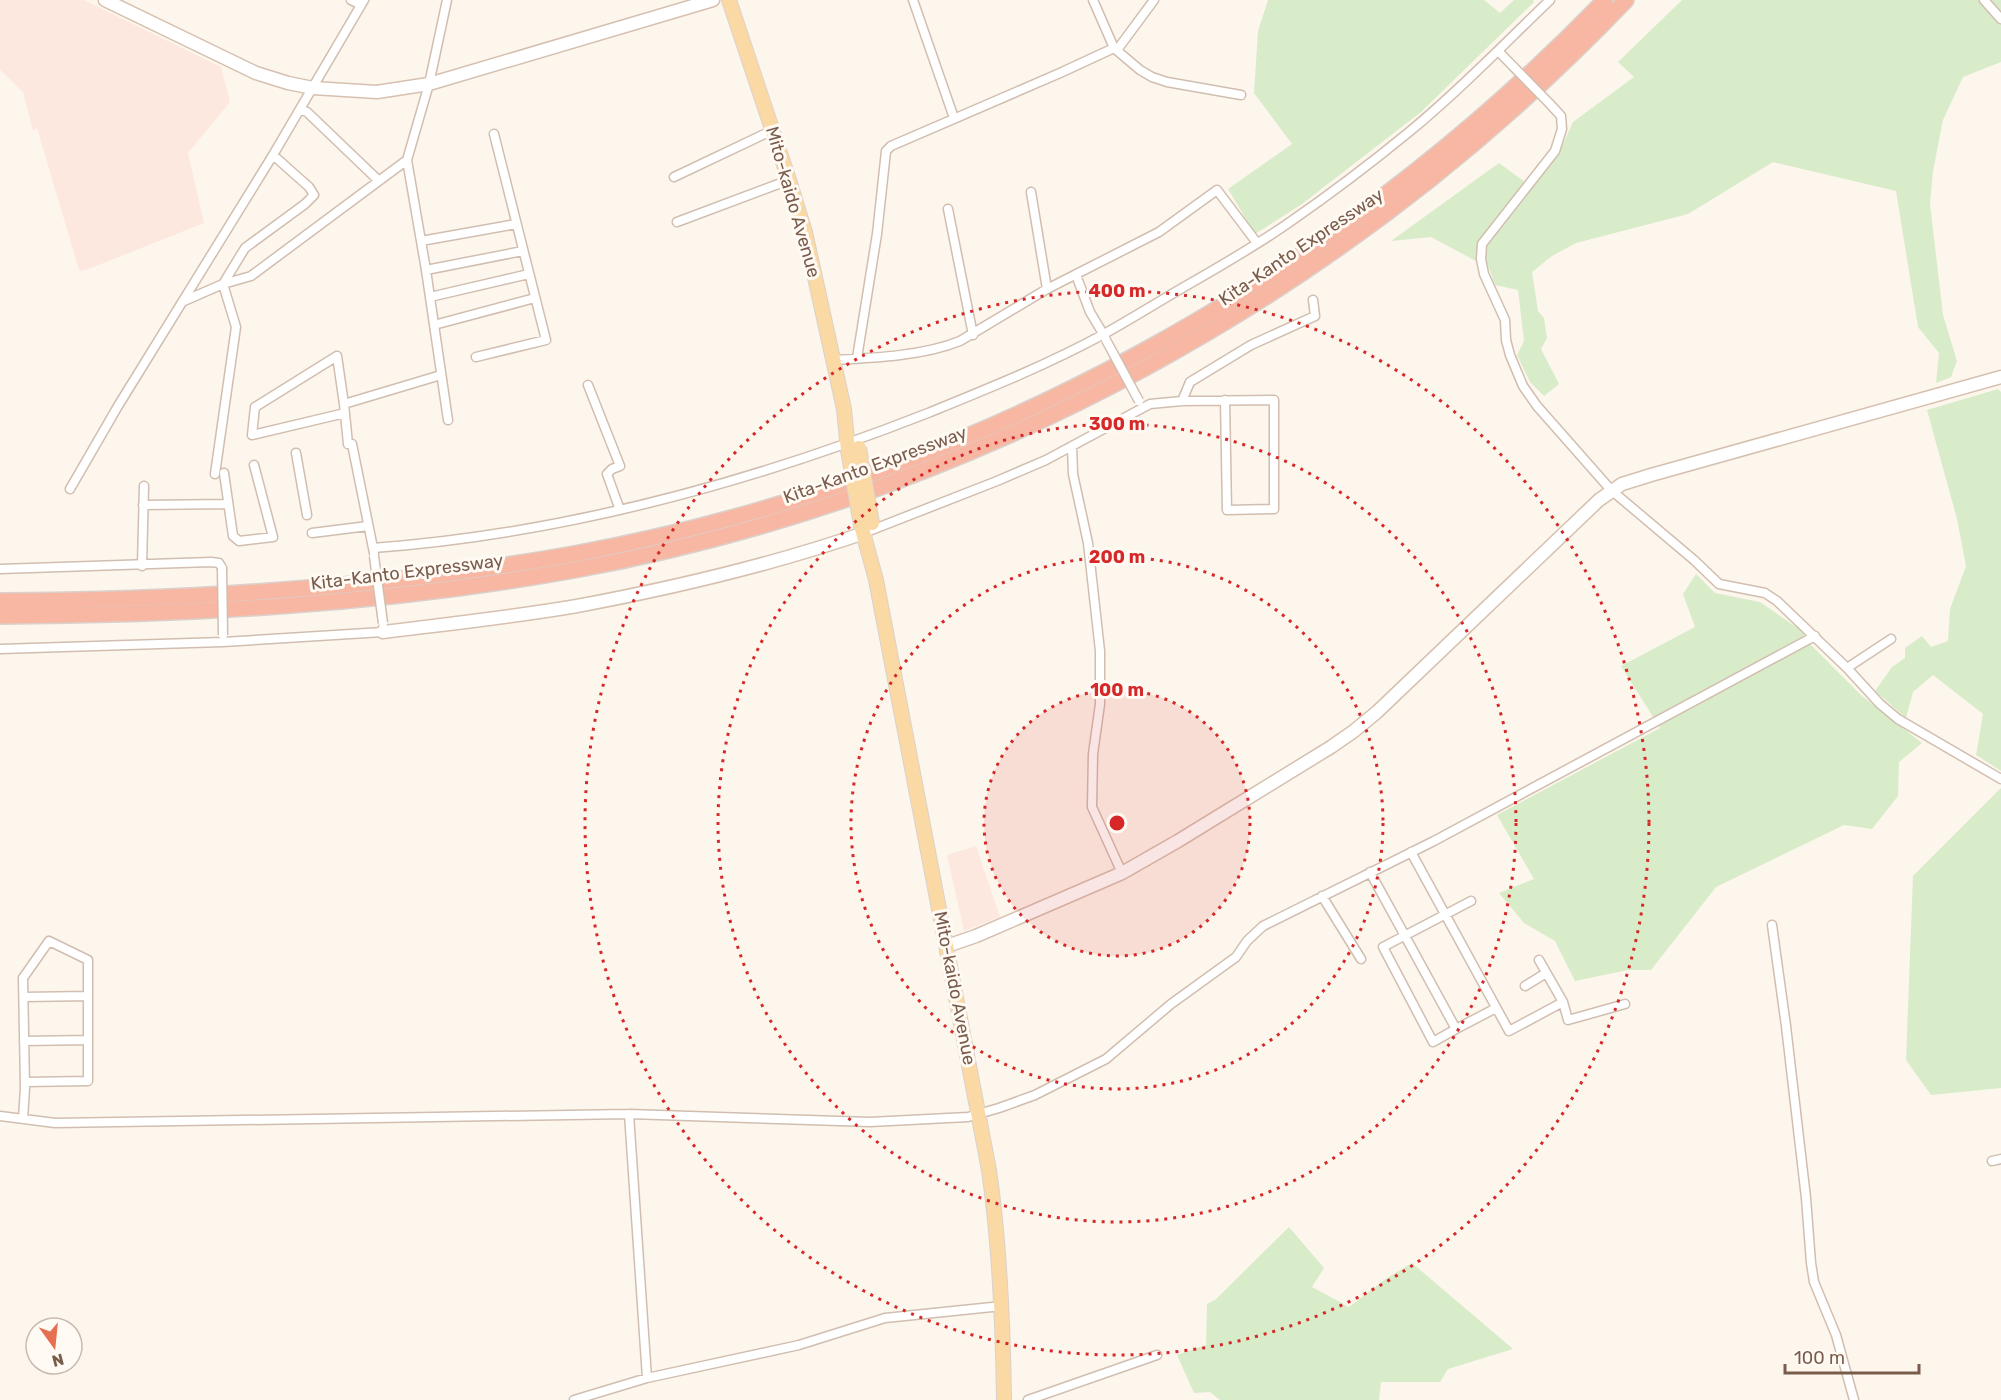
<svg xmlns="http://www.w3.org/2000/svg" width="2001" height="1400" viewBox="0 0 2001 1400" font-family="Rubik,sans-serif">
<rect width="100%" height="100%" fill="#fdf6ec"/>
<path fill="#fde8e0" d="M0,0H84L221,67L230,102L188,153L204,223L86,270L81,271L79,270L37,128L33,131L23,92L0,70Z
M976,846L1000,917L964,931L947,855Z"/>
<path fill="#d8ecc9" d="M1268,0H1484L1500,13L1514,0H1533L1534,2L1421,112L1302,204L1255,234L1228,189L1292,144L1254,93L1258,31Z
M1682,0H2001V62L1963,77L1943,120L1933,171L1930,204L1943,315L1957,361L1951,377L1936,383L1939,353L1918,327L1896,191L1773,162L1688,214L1576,243L1552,256L1532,272L1538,311L1544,318L1547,338L1541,349L1559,384L1544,396L1530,382L1517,355L1524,341L1518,290L1495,285L1489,268L1431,237L1391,241L1499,163L1532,187L1559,153L1573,122L1634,77L1618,62Z
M1998,389L2001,392V771L1976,755L1983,714L1933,675L1913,692L1906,718L1875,691L1892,667L1905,658V648L1922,636L1931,647L1948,641L1950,609L1966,566L1957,519L1927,410Z
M1696,574L1715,593L1760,602L1802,631L1810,644L1862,696L1922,743L1899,762L1898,796L1872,829L1844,825L1716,887L1651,970H1628L1575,981L1555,941L1524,923L1499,893L1534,879L1497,815L1660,728L1621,666L1695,627L1683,594Z
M2001,788V1088L1931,1095L1906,1060L1913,876Z
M1289,1227L1324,1268L1312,1287L1349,1307L1387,1278L1412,1263L1513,1349L1448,1369L1440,1382H1381L1379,1400H1220L1210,1392L1194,1393L1177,1355L1206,1345L1207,1304L1215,1300Z"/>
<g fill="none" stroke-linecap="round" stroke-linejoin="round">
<g stroke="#d1beb0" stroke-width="11">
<path id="street" d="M351,0L361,5
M913,0L954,118
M1093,0L1114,48L1140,70L1152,77L1167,82L1241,95
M1984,0L2001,19
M1117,50L1154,0
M1549,103L1561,116L1562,129L1555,151L1482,244L1481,259L1484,274L1505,320L1506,340L1510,355L1523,386L1537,406L1611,490L1694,560L1719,584L1765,593L1777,601L1847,668L1880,704L1898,719L2001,779
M300,109L307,112L379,181
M407,160L426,270L448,420
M674,177L773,130
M1031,192L1047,289
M948,209L973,335
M677,222L789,180
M421,241L516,224
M426,270L523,251
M1076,275L1090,312L1105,337
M430,297L529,274
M184,301L223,284L251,276L407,160L429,84L447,0
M434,325L535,298
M476,357L546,340L494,134
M857,358L877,234L886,151L891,146L1060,73L1114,48
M833,360C873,358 923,356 960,341L1047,289L1159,232L1217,190L1257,243
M588,385L620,466L612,469L607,474L620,510
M1182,401L1190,382L1251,345L1315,316L1313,300
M344,404L337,356L255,407L252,435L345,413
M348,444L344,404L441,375
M352,444L374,553
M1072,446L1073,474L1088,543L1100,651V704L1093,754L1092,807L1122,873
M296,453L307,515
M224,473L233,536L239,541L273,537L254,465
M215,474L236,327L223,284L245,248L305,204L314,195L309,187L273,155
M70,489L118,406L273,155L364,0
M143,505L228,504
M312,533L368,526
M864,533L997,481L1046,460L1150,404L1182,401L1274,400V509L1227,510L1225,400
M373,548C564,534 750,483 928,413C987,389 1047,365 1104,334C1131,319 1158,302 1184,287C1219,267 1254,247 1287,224C1329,195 1370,164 1409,132C1459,91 1504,44 1550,0
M142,566L144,486
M0,569L211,562L219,563L222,568
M0,649L223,642L383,632V628
M1847,668L1891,639
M1411,852L1509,1031L1563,1002
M1370,872L1456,1029L1496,1008
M1322,896L1361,959
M1772,925L1786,1026L1806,1198L1811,1263L1814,1282L1836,1335L1854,1400
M1539,960L1563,1002L1568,1020L1625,1004
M1525,986L1546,973
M24,997L88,996
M1456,1029L1433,1042L1383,947L1471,901
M24,1041L88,1040
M629,1114L647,1378
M0,1116L55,1123L629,1114L870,1122L968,1117L999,1108L1035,1095L1106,1059L1171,1004L1236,957L1247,941L1263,926L1434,841L1815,636
M23,1119L25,1088L23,978L49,941L88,960V1081L25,1082
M1992,1161L2001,1159
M574,1400L647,1378L799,1345L885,1318L1002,1306
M1028,1400L1157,1355"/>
</g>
<g stroke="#d6c0b0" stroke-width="15">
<path id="secondary" d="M105,0L256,73L288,83L313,88L377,92L429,84L713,0
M383,632C448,624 513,617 577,606C673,588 771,565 864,533
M947,946L976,936L1122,873L1178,841L1331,747L1354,731L1377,712L1599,500L1622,484L1651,475L2001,377"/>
</g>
<g stroke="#dad1cd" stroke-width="16">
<path id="primary" d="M729,0L789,180L805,232L844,409L848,450
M861,525L876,580L989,1170C1000,1246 1003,1323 1004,1400"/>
</g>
<g stroke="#dad1cd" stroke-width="18">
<path id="highway" d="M0,601C192,600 385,588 574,554C965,482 1328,286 1605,0
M0,616C192,615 385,604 574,570C976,496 1344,295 1626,0"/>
</g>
<use href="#street" stroke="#fff" stroke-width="8"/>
<use href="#secondary" stroke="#fff" stroke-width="12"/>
<use href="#primary" stroke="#fbd9a5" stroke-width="14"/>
<use href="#highway" stroke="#f7b7a3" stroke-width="15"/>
<g stroke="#d1beb0" stroke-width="11" stroke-linecap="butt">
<path id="street-bridge" d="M1501,54L1549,103
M1106,340L1139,401
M374,556L383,623
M222,568L223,635"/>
</g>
<g stroke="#dad1cd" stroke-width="16" stroke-linecap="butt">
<path id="primary-bridge" d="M859,448L872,523
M848,450L861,525"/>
</g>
<use href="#street-bridge" stroke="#fff" stroke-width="8"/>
<use href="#primary-bridge" stroke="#fbd9a5" stroke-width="14"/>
</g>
<circle cx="1117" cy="823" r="133" fill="#d62828" fill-opacity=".12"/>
<g fill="none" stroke="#d62828" stroke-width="3" stroke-dasharray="3 6">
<circle cx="1117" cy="823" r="133"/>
<circle cx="1117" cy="823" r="266"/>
<circle cx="1117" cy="823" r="399"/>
<circle cx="1117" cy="823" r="532"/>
</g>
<g text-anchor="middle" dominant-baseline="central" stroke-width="6" stroke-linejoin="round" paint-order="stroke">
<g font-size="18" fill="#7a5c4d" stroke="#fffaf3">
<text transform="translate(793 202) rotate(74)">Mito-kaido Avenue</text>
<text transform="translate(1301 247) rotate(-34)">Kita-Kanto Expressway</text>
<text transform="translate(875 465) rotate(-20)">Kita-Kanto Expressway</text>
<text transform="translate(407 572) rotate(-7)">Kita-Kanto Expressway</text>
<text transform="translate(955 988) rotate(79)">Mito-kaido Avenue</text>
</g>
</g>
<circle cx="1117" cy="823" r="9" fill="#d62828" stroke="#fffaf3" stroke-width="3"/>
<g font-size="18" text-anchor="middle" font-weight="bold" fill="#d62828" stroke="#fffaf3" stroke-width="6" stroke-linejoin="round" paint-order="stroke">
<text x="1117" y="297">400 m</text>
<text x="1117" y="430">300 m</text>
<text x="1117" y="563">200 m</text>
<text x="1117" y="696">100 m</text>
</g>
<g transform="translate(54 1346) rotate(165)"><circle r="28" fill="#fffaf3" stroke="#cabbb1" stroke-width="1.5"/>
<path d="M0-4.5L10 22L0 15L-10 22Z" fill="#e76f51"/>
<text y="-9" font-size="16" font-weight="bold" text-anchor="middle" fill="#7a5c4d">N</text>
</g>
<path d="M1785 1364v9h134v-9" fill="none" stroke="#7a5c4d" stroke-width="3"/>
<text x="1794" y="1364" font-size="18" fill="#7a5c4d" stroke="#fffaf3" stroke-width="4.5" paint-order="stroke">100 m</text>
</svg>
